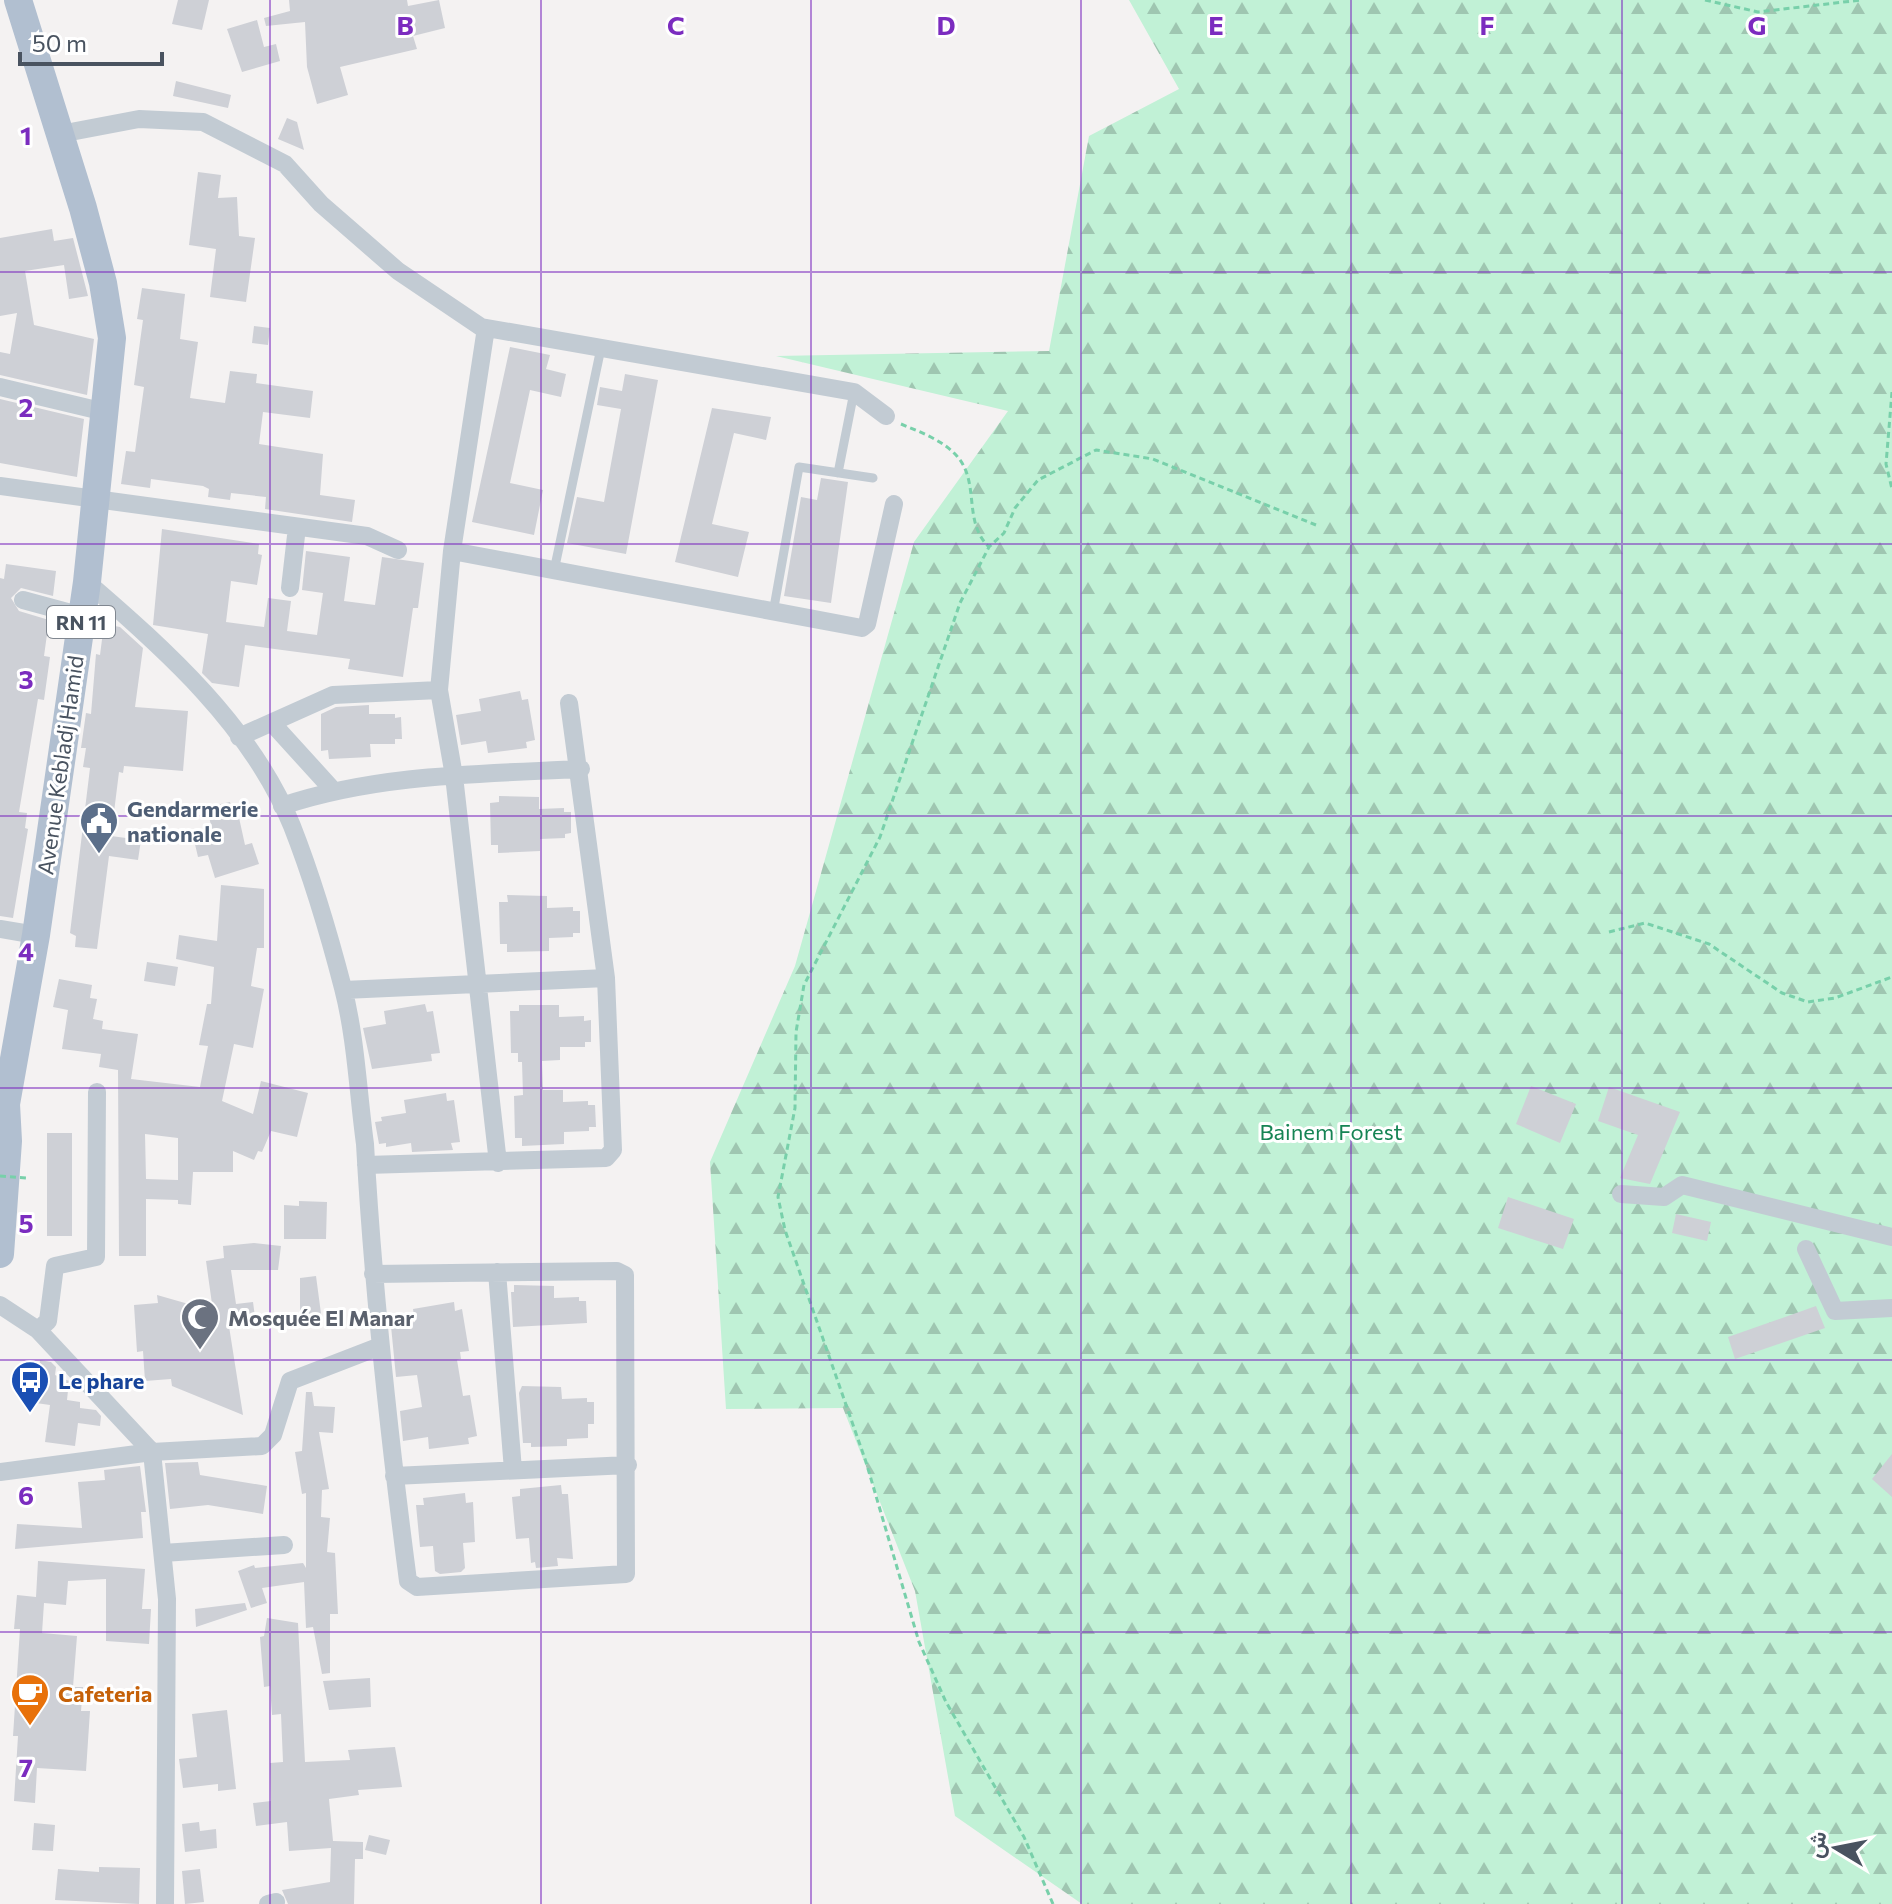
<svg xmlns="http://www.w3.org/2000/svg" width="1892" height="1904" viewBox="0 0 1892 1904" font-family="Commissioner,Vazirmatn,sans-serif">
<defs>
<pattern id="forest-firs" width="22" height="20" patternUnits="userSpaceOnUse" patternTransform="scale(2)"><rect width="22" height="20" fill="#c1f1d6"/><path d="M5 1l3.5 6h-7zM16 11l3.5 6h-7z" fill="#9fc6b1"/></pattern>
</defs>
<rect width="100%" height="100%" fill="#f4f2f2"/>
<path fill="url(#forest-firs)" d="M1129,0H1892V1904H1082L955,1816L915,1591L843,1408L726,1409L710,1162L795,966L914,542L1008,411L776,356L1049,351L1089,136L1179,89Z"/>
<path fill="#ced0d6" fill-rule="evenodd" d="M178,0H209L202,30L172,24Z
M289,0H407L408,6L439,0L445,28L413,36L417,49L340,67L348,95L317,104L307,67L305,22L266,26L264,18L290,11Z
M257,20L264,47L276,44L280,61L242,72L227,29Z
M176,81L231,95L228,108L173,96Z
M287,118L297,122L304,150L278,139Z
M198,172L221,175L218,198L237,197L239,236L255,238L246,302L210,297L216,249L189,245Z
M52,229L54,241L73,238L88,296L69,299L64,265L25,271L34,325L94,339L87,395L0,375V352L10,354L17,313L0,316V238Z
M142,288L185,294L180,339L198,342L190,398L225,403L230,371L257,374L256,383L313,391L310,418L263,412L259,444L323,454L320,495L355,500L352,522L265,509L266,497L231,493L230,500L208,497L209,489L203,486L151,479L150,488L121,484L126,451L135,452L144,387L134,385L143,320L137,319Z
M254,326L270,328L268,345L252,343Z
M510,347L550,355L546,369L566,374L561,397L530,390L510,483L543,490L534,535L472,522Z
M625,374L658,380L626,554L567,543L577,497L604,502L621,409L597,405L600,387L622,391Z
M0,399L84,419L77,477L0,463Z
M712,408L771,417L766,440L734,433L712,524L749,532L738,577L675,562Z
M821,478L848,482L831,603L784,596L801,497L817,500Z
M162,529L259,544L258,554L262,555L257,585L231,581L226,622L264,627L268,598L291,601L287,631L317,635L323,593L302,590L306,551L350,557L344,601L375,605L382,557L424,563L418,608H413L403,677L348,669L350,659L245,645L239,687L212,683L202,673L208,634L153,625Z
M6,564L56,571L53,596L21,588L11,598L19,611L49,620L44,656L50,657L44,700L38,699L19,812L27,813L25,828L28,829L13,918L0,916V578L4,579Z
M104,624L120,627L143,648L135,707L188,711L183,771L124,766L123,773L119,772L111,836L141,840L138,860L109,856L97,949L75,947L76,936L70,933L90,768L83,767L86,748H81L86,713L91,714L96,654L100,655Z
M520,691L522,700L528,699L535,740L526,742L527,748L488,753L486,741L461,745L456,715L481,711L479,699Z
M369,705V714H395V718L401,717L402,739H395V744H370L371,757L329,759L328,750L321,751V714L336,707Z
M499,796L539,797V809L564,808V812H571V833L565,834V838L540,839V851L498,853V845H491L490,803L499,802Z
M230,802L233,814L238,813L245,845L252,843L259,864L215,878L208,855L198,857L194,840L213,835L207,807Z
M221,885L264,889V948H257L251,986L264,989L253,1048L234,1044L222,1101L253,1114L261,1081L308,1093L297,1137L271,1131L262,1152L258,1151L254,1160L233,1151V1172H193L191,1205L178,1204V1200L146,1199V1256H119L118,1070L99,1067L101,1054L62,1049L68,1010L53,1007L59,979L92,985L90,998L97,999L93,1019L103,1021L102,1029L138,1034L131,1079L200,1087L208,1046L199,1045L207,1004H211L214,967L176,959L179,935L217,941ZM145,1134L178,1138V1180L146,1179Z
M507,895L547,896V908L573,907V911H580V933H573V937L549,938V951L507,952V944H500L499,902H508Z
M147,962L178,967L175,986L144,981Z
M425,1004L427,1012L433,1011L440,1053L431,1054L432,1061L372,1069L363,1028L386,1024L384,1011Z
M519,1005H559V1017L584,1016V1021L591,1020V1042H585V1047H560V1060L542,1061L543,1090H563V1102L588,1101V1105H595L596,1127H589V1131L564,1132V1144L522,1146V1138H515L514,1096L523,1095L522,1062H518V1053H511L510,1011H519Z
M1531,1086L1576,1104L1560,1143L1516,1124Z
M1609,1087L1680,1112L1650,1184L1620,1178L1638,1135L1598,1121Z
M446,1093L447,1101L454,1100L460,1142L451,1143L453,1150L412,1152L411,1143L386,1147V1143L379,1144L375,1122L382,1121L381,1117L406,1113L404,1100Z
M47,1133H72V1236H47Z
M1508,1197L1574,1219L1563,1249L1498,1228Z
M299,1201L327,1202L326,1239H284V1205L299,1206Z
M1676,1214L1711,1222L1707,1241L1672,1233Z
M254,1243L281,1246L278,1270H231L236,1304L253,1302L255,1317L228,1320L243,1415L172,1386L171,1379L145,1381L143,1351L137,1352L134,1305L158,1303L157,1295L213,1311L206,1261L224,1258L223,1246Z
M316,1276L322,1321L300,1323V1278Z
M514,1285L554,1286V1298L579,1297V1301H586L587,1323L513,1327L511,1292H514Z
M454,1302L455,1311L462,1309L469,1351L460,1352L461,1359L457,1360L463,1396L470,1395L477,1436L468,1438L469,1444L429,1449L428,1437L403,1441L400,1411L422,1407L417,1375L396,1377L391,1326L415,1322L413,1309Z
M1816,1306L1825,1328L1735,1359L1728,1337Z
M40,1360L51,1362L56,1367L55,1375L69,1381L67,1400L80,1402V1408L96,1410L101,1416L100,1426L78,1423L75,1446L45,1442L50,1405L36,1403Z
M522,1386L561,1387L562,1399L587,1398V1402H594V1424H588V1438L567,1439V1446L531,1447V1443H523L519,1393Z
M306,1392H312L314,1406L335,1407L333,1433L319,1432L329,1489L322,1490L321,1517L330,1518L327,1552L335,1553L338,1614H330V1673L322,1674L313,1627L306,1628L304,1582L262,1588L267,1603L251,1608L238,1571L254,1565L255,1568L303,1563L306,1568V1493L302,1494L295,1452L302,1451Z
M1892,1454V1497L1872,1479Z
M198,1462L200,1475L267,1486L263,1514L208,1505L170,1509L165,1463Z
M140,1466L146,1512H141L143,1538L15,1549L17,1524L82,1528L78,1482L105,1480L104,1470Z
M561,1485L562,1494H568L573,1559L557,1558L558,1566L536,1568L535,1562L531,1563L529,1538L516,1539L512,1497L520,1496V1489Z
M465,1493L466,1503L473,1502L475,1542L463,1543L465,1568L461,1572L440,1574L435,1571L433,1546L420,1547L416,1505H424L423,1498Z
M38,1561L145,1569L142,1609H151L149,1644L106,1641V1579L68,1581L66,1605L44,1603L42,1633L77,1636L73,1687H83L81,1711H90L86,1771L37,1768L35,1803L14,1801L18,1736H13L20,1629H14L17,1595L36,1597Z
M245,1603L247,1610L196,1627L195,1609Z
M267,1618L298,1623L305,1762L350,1760L348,1750L395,1747L402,1787L358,1790L359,1795L329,1799L333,1841L363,1842V1859H355L354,1904H288L282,1890L330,1882L331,1848L289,1851L287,1822L256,1826L253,1803L271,1801L270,1763L283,1762L281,1714L272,1715L270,1686L264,1687L260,1637L264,1636Z
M370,1678L371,1707L329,1710L323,1681Z
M227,1710L236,1789L218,1791V1784L183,1788L179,1759L197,1757L192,1714Z
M199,1822L200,1831L216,1829L217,1848L185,1852L182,1824Z
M34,1823L55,1825L53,1851L32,1850Z
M369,1835L390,1840L386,1855L365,1850Z
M99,1867L140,1868L139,1904L55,1900L58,1869L99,1872Z
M200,1869L204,1902L185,1904L182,1871Z"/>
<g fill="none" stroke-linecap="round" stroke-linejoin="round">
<path stroke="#78d0aa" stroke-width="3" stroke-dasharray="6 4" stroke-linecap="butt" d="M1705,0L1758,12L1861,0
M1892,392L1886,464L1892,489
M901,424C920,432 942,440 956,455C981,482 962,521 989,547
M1609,932L1645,923L1709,944L1782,993L1808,1002L1835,998L1892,977
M1053,1904L1024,1837L946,1702L919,1642L866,1462L785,1230L778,1197L795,1108L796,1032L804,985L880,837L960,603L989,547L1004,533L1015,508L1038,480L1096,450L1153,459L1316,525"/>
<path stroke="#c2cbd3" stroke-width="9" d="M838,473L854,392
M554,571L601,348
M773,613L799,467L873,478"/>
<path stroke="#c2cbd3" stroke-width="18" d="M60,134L139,119L203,122L285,164L321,204L398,271L481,327L854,392L886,416
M486,328L452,551L439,690L454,776L498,1163
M0,387L105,412
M0,486L367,536L398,550
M452,551L862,628L867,624L894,504
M87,582C166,650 252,727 292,826C312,877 329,934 343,988C356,1038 358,1093 365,1144C373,1290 389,1435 408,1581L417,1587L626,1574L625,1275L617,1271L373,1274
M290,588L297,527
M23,600L82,616
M272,723L332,789
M239,737L333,695L439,690
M282,806C377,774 481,774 581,769
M0,929L36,935
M344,990L606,978
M366,1165L606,1158L613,1150L606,978L569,703
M1621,1194L1664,1197L1682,1185L1892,1237
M1806,1249L1835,1311L1892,1308
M497,1272L513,1470
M0,1305L38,1330L152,1452L167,1599L165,1904
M38,1330L48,1321L55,1266L96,1257L97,1092
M0,1472L152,1452L262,1446L273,1435L290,1381L378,1347
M394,1476L628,1465
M163,1553L284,1545
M268,1904L276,1902"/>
<path stroke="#b1bfd0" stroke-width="28" d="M0,1254L8,1141L6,1104L36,935L87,582L112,338L103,283L83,208L18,0"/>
<path stroke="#78d0aa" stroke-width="3" stroke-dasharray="6 4" stroke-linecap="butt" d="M0,1176L26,1178"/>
</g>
<path fill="none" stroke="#7b2cbf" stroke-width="2" stroke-opacity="0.55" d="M270,0V1904M541,0V1904M811,0V1904M1081,0V1904M1351,0V1904M1622,0V1904M0,272H1892M0,544H1892M0,816H1892M0,1088H1892M0,1360H1892M0,1632H1892"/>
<defs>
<g id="civic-pin" transform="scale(2)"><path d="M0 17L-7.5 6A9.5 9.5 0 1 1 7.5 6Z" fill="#5c6f8a" stroke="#fff"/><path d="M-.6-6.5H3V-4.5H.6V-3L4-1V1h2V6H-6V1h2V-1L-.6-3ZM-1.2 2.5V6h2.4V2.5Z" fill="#fff"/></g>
<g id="mosque-pin" transform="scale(2)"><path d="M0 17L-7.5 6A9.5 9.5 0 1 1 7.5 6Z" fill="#6b7280" stroke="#fff"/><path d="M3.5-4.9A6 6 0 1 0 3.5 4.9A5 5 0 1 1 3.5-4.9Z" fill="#fff"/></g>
<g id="bus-pin" transform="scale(2)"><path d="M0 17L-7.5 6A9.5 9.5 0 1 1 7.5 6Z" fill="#1a4fb4" stroke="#fff"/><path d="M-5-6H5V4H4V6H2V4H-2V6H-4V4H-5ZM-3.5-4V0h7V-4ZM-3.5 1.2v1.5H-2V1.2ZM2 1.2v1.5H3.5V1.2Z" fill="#fff"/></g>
<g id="cafe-pin" transform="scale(2)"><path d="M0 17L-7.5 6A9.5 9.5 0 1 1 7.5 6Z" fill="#e8710a" stroke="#fff"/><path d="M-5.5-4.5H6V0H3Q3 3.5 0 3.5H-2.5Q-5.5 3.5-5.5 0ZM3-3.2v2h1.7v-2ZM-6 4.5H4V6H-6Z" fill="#fff"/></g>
</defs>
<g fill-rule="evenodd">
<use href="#civic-pin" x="99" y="821"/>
<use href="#mosque-pin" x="200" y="1317"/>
<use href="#bus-pin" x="30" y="1380"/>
<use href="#cafe-pin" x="30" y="1693"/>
</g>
<g text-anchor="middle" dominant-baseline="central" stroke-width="6" stroke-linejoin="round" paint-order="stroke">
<rect fill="#fff" stroke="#808790" stroke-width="2" x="47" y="606" width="68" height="32" rx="6"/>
<g font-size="20" font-weight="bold" fill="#495360">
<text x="81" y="622">RN 11</text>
</g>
<g font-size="22" fill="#495360" stroke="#fff">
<text transform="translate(60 765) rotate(-82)">Avenue Kebladj Hamid</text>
</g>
<g font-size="22" font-weight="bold" fill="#4e5e75" stroke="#fff" text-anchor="start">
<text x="127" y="808">Gendarmerie<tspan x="127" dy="25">nationale</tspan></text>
</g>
<g font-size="22" fill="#168454" stroke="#fff">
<text x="1331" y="1131">Bainem Forest</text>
</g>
<g font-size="22" font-weight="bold" fill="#5b616d" stroke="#fff" text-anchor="start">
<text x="228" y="1317">Mosquée El Manar</text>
</g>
<g font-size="22" font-weight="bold" fill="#164399" stroke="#fff" text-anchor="start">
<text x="58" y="1380">Le phare</text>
</g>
<g font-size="22" font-weight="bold" fill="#c56008" stroke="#fff" text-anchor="start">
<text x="58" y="1693">Cafeteria</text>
</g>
</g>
<g font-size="26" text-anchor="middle" font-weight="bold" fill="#7b2cbf" stroke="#fff" stroke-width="6" stroke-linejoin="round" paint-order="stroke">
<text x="405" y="35">B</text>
<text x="676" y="35">C</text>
<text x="946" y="35">D</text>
<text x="1216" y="35">E</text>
<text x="1487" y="35">F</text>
<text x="1757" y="35">G</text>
<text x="26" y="145">1</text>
<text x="26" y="417">2</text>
<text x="26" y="689">3</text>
<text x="26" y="961">4</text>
<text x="26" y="1233">5</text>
<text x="26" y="1505">6</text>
<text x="26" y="1777">7</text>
</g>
<g transform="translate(1836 1848) rotate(280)" stroke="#ffffff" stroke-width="6" paint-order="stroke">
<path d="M0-6L14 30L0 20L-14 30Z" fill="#495360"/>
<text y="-12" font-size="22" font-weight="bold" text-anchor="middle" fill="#495360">ش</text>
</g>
<path d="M20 52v12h142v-12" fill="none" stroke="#495360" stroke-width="4"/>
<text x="32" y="52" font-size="24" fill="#495360" stroke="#ffffff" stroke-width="6" paint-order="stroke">50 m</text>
</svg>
